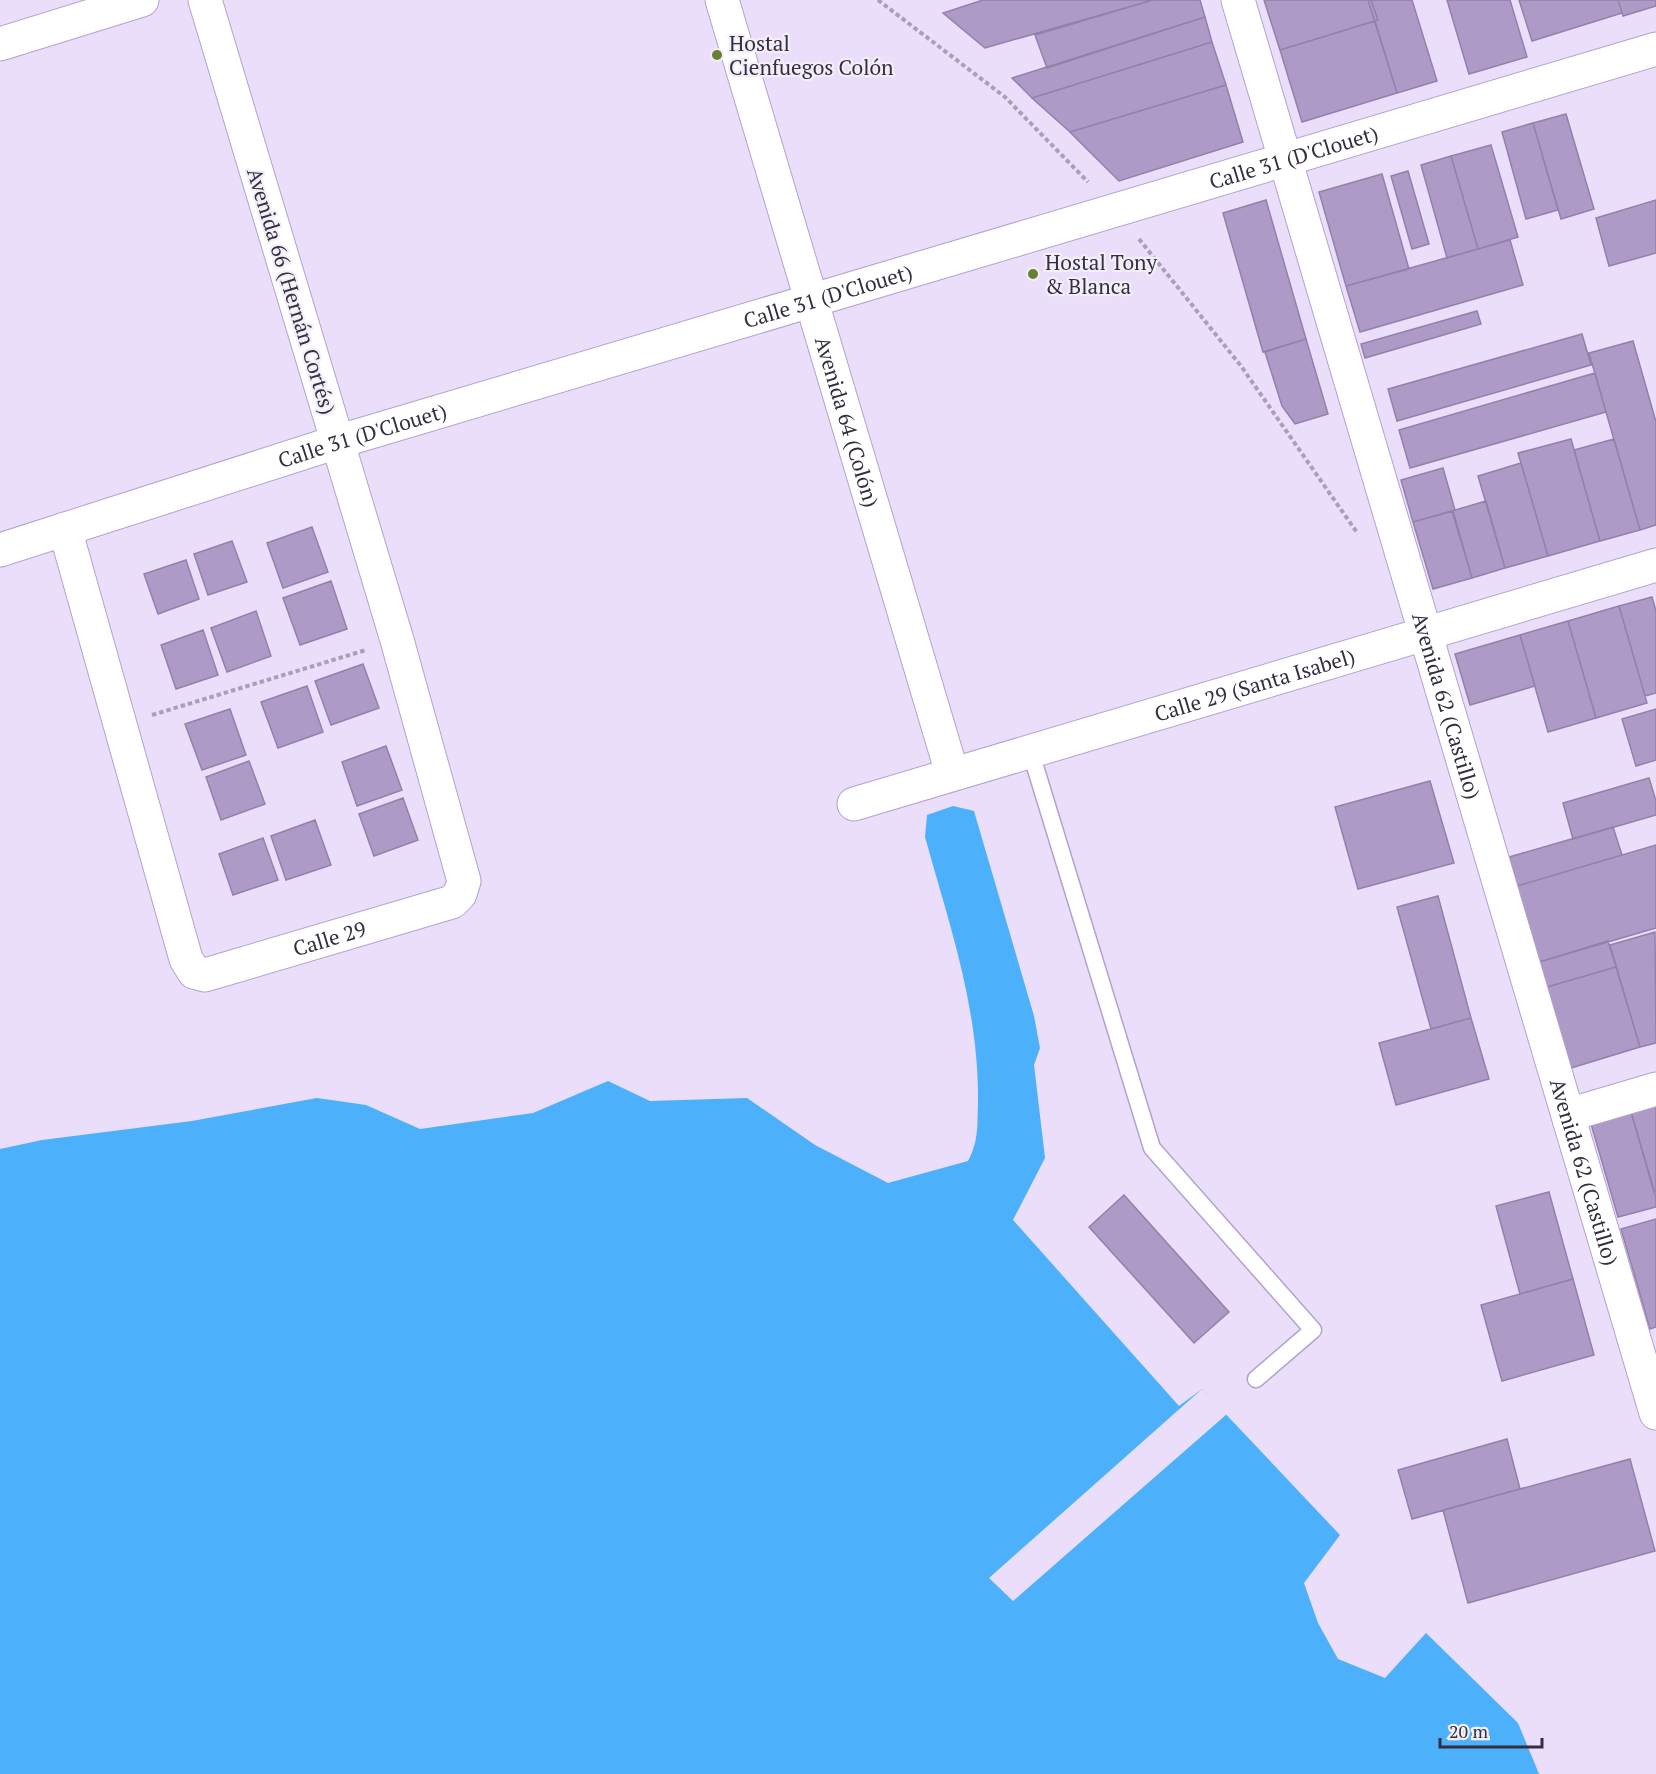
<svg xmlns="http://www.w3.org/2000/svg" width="1656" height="1774" viewBox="0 0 1656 1774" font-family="'PT Serif',serif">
<rect width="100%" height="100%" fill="#eadefa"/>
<path fill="#4db0fa" d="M953,806L974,811L1034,1016L1040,1048L1034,1065L1045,1158L1013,1220L1179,1406L1202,1389L1340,1535L1304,1583L1318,1623L1338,1659L1385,1678L1426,1633L1518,1723L1539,1774H0V1149L42,1140L192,1121L317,1098L366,1105L420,1129L533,1113L608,1081L650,1101L747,1098L815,1145L888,1183L968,1161C979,1140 977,1126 978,1103C979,1008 950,927 925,837L927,815Z"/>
<path fill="#eadefa" d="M1202,1389L1227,1414L1013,1601L989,1578Z"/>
<path fill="#ad9ac7" stroke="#9380ab" stroke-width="1.5" d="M983,0H1153L985,48L943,13Z
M1153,0H1200L1205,17L1047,68L1035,35Z
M1264,0H1371L1378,20L1280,50Z
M1368,0H1412L1437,81L1397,93Z
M1447,0H1510L1527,57L1469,74Z
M1519,0H1618L1622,13L1532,41Z
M1618,0H1656V6L1623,16Z
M1205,17L1212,42L1032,98L1012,78Z
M1375,21L1397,93L1302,122L1280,50Z
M1212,42L1226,85L1070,132L1032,98Z
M1226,85L1243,142L1119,181L1070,132Z
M1566,114L1594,209L1561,219L1533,123Z
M1533,123L1558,210L1526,219L1502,132Z
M1491,145L1518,237L1478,249L1451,156Z
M1451,156L1478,249L1447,258L1421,165Z
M1408,171L1429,244L1412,249L1391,176Z
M1382,174L1409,269L1346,286L1319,192Z
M1266,200L1306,339L1263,352L1223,213Z
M1656,200V253L1609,266L1596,218Z
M1510,240L1523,285L1360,332L1346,286Z
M1477,311L1481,324L1365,358L1361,344Z
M1582,334L1591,365L1397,421L1388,389Z
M1306,339L1328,414L1295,424L1282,406L1265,352Z
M1633,341L1656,422V525L1640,530L1589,353Z
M1595,373L1606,412L1410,468L1399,430Z
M1571,439L1600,541L1548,556L1518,453Z
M1614,439L1640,530L1600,541L1574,450Z
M1521,463L1548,556L1505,568L1478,476Z
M1443,468L1455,510L1413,522L1401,480Z
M1486,501L1505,568L1472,578L1452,511Z
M1453,511L1472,578L1433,589L1413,522Z
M312,527L328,572L283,588L267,543Z
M232,541L247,582L208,595L194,554Z
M186,560L199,599L158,614L144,574Z
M331,581L347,629L300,645L283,598Z
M1652,597L1656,611V693L1645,696L1619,606Z
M1619,606L1647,703L1596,718L1568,621Z
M256,611L271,656L227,672L211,628Z
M1568,621L1596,718L1548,732L1520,635Z
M203,630L218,675L176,689L161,645Z
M1520,635L1535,686L1470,705L1455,654Z
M363,664L379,708L331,725L315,681Z
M307,686L323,732L278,748L261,702Z
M230,709L246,755L202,770L185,724Z
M1656,709V760L1636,766L1622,719Z
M386,746L402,790L357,806L342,762Z
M249,761L265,804L221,820L206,777Z
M1649,778L1656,801V815L1573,839L1563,803Z
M1430,781L1454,863L1358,889L1335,807Z
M403,798L418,840L374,856L359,814Z
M315,820L331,865L286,880L271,836Z
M1613,827L1622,855L1517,886L1509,857Z
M263,838L278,880L233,895L219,854Z
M1656,845V928L1539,962L1517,886Z
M1438,896L1471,1018L1431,1029L1397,907Z
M1655,932L1656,1043L1640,1047L1610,945Z
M1608,941L1616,967L1547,987L1539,962Z
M1616,967L1640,1047L1571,1068L1547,987Z
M1471,1018L1489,1079L1396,1105L1379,1043Z
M1656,1105V1192H1654L1631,1112Z
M1631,1112L1656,1197V1207L1618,1217L1591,1124Z
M1549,1192L1573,1279L1520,1294L1496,1206Z
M1124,1195L1229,1312L1194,1343L1089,1227Z
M1656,1219V1327L1650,1329L1621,1229Z
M1573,1279L1594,1355L1502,1381L1481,1305Z
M1507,1439L1520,1489L1412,1519L1398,1470Z
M1630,1459L1655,1551L1468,1603L1443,1510Z"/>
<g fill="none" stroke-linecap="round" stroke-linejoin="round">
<g stroke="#b4a2ce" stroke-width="19">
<path id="service" d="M1030,750L1152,1148L1313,1330L1256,1379"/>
</g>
<g stroke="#b4a2ce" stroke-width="35">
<g id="minor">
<path id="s1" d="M722,0L952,773"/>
<path id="s2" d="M1238,0L1656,1413"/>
<path d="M0,44L142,0"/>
<path id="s3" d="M65,529L186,959L194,972L205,975L452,902L460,894L464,881L397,640L205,0"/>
<path id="s4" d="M0,550L337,442L1656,49"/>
<path id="s5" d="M854,804L1656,565"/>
<path d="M1568,1115L1656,1089"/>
</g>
</g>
<path stroke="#aa9fb8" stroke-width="4" stroke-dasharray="4.5 3" stroke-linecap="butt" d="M878,0L1005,97L1088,182
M1139,239L1241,366L1358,534
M152,715L366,650"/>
<use href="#service" stroke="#fff" stroke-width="16"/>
<use href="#minor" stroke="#fff" stroke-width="33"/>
</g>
<g fill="#688032" stroke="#f3eff9" stroke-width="2">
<circle cx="717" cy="55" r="6"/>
<circle cx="1033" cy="274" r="6"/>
</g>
<g text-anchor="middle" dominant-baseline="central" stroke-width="4.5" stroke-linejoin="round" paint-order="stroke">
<g font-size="21" fill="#362e40" stroke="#f3eff9" text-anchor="start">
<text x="729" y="43">Hostal<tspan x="729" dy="24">Cienfuegos Colón</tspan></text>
<text x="1045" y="262">Hostal Tony<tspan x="1045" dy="24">&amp; Blanca</tspan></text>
</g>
<g font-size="21" fill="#362e40" stroke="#f3eff9">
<text stroke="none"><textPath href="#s4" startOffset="1352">Calle 31 (D'Clouet)</textPath></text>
<text transform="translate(292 291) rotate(73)">Avenida 66 (Hernán Cortés)</text>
<text stroke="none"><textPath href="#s4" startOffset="866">Calle 31 (D'Clouet)</textPath></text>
<text stroke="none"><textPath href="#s1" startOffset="440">Avenida 64 (Colón)</textPath></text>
<text stroke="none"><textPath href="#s4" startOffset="380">Calle 31 (D'Clouet)</textPath></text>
<text stroke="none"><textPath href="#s5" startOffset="418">Calle 29 (Santa Isabel)</textPath></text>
<text stroke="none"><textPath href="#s2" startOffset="736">Avenida 62 (Castillo)</textPath></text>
<text stroke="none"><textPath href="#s3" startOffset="603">Calle 29</textPath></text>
<text stroke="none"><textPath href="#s2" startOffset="1222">Avenida 62 (Castillo)</textPath></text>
</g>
</g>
<path d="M1440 1738v9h102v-9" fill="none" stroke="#362e40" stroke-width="3"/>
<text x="1449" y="1738" font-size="18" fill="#362e40" stroke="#f3eff9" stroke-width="4.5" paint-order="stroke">20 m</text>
</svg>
